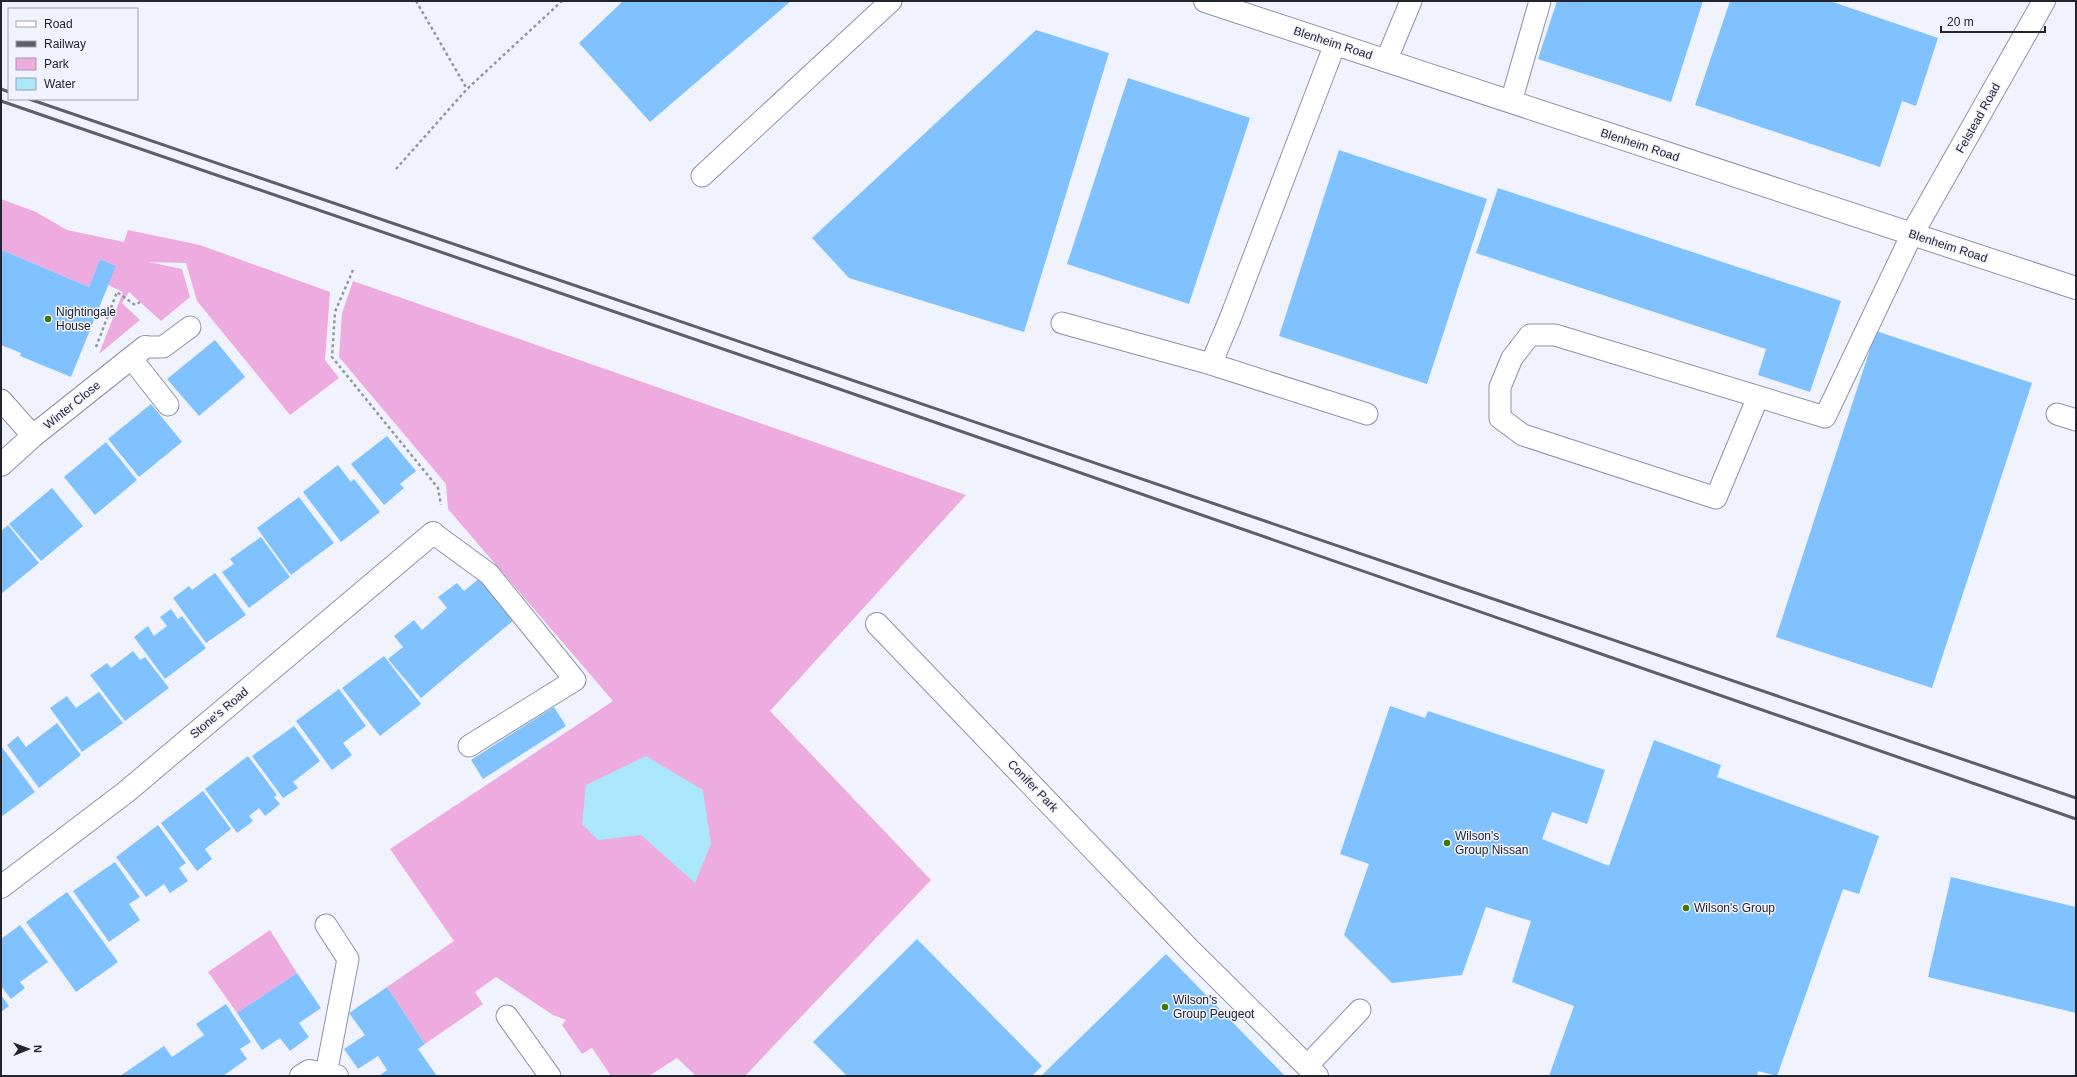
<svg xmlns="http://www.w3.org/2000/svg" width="2077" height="1077" viewBox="0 0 2077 1077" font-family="Helvetica,sans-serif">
<rect width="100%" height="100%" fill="#f0f3fd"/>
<path fill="#eeabdf" d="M1,199L36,212L67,230L124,242L128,230L200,245L330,292L325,360L339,378L290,415L197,301L186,263L149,262L182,269L190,297L161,321L129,292L122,303L140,320L99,354L123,292L108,285L116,266L100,259L89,287L2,250Z
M353,281L966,495L770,711L931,880L745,1076H696L677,1058L649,1076H611L592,1048L582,1054L562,1025L566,1020L553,1015L496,977L475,992L483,1004L425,1044L387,987L454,941L390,849L613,701L448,509L446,484L339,357L342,313Z
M270,930L297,973L237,1013L208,972Z"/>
<path fill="#aae7fa" d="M646,756L703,790L711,844L695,883L641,835L598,840L582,824L586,785Z"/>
<path fill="#80c1ff" d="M623,1H791L650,122L579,43Z
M1557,1H1703L1671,102L1538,59Z
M1730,1H1830L1938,38L1916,106L1902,101L1880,167L1695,105Z
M1036,30L1109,53L1024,332L849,278L812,238Z
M1128,78L1250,118L1189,304L1067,264Z
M1339,150L1487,199L1427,384L1279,336Z
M1498,188L1841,301L1810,392L1758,375L1766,349L1476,253Z
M2,250L89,287L100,259L116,266L71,377L20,356L21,353L1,345Z
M1876,331L2032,383L1932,688L1776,637Z
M215,340L245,377L199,416L167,379Z
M151,404L182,442L139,477L108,439Z
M387,436L416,471L400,484L404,488L384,505L351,464Z
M106,442L137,480L95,515L64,477Z
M338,465L351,482L354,479L380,512L341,542L303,492Z
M52,488L83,526L41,561L9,524Z
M299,497L334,543L291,575L257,528Z
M8,525L39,563L1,594V531Z
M261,537L290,577L249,608L222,572L234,564L230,559Z
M215,573L246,615L206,643L173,598L189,586L192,590Z
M480,578L515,619L421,698L388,659L403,647L394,636L414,620L422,630L447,608L438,597L457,583L464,591Z
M171,609L178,619L182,616L206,648L165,679L134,637L148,626L154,636L167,626L160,617Z
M133,651L140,660L145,657L169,688L125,721L90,675L107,663L111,668Z
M384,656L421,704L380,736L342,688Z
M339,689L366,726L343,743L352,755L332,770L296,721Z
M99,692L123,723L82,752L50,708L67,696L76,708Z
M1390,706L1425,718L1428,711L1605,770L1587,824L1552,812L1542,839L1609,866L1654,740L1721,765L1717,777L1879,836L1859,894L1843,889L1777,1076L1758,1071L1757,1076H1549L1574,1006L1512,982L1531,921L1486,907L1462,975L1392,983L1344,935L1369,864L1340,854Z
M554,707L566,726L483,779L471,760Z
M57,723L81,755L39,788L7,745L18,736L26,747Z
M294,726L320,761L293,782L298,788L283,798L252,756Z
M1,746L35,792L1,817Z
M248,756L277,795L274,797L280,804L265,816L259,808L249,816L253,821L237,833L205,789Z
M203,791L231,829L205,849L212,859L197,871L161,823Z
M158,825L186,863L179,868L188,881L170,893L164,884L146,897L116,857Z
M115,862L140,897L129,904L140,920L109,942L73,891Z
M1951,877L2076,907V1013L1928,977Z
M67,892L118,962L76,992L26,922Z
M20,925L48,962L20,982L25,988L11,999L1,986V939Z
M917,939L1042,1066L1032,1076H847L813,1042Z
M1166,954L1285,1076H1041Z
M297,973L321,1008L299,1023L309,1037L290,1051L280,1038L262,1050L237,1013Z
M387,987L425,1044L418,1049L437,1076H379L387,1070L378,1056L358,1069L344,1049L365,1035L349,1013Z
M1,995L9,1006L1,1012Z
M226,1004L251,1042L240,1049L247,1059L223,1076H120L164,1046L172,1057L204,1035L196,1024Z"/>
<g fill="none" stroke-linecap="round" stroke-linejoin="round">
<g stroke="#8d92ab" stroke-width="23">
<path id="service" d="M1386,61L1411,1
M1511,102L1540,1
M702,176L891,1
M1062,323L1211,364L1367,414
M145,347H163L190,327
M131,358L168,405
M1211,364L1230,319L1335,44
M1758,397L1716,498L1523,435L1500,418V387L1512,358L1530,335H1555L1825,417L1912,234
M1,400L33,436
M2057,414L2076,420
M433,533L489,574L575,680L469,746
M507,1016L550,1076
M1307,1066L1360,1010
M326,1074L348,959L326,925"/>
</g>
<g stroke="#8d92ab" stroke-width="24">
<path id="minor" d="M1205,1L2076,288
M1912,234L2044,1
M1,465L33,436L145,347
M877,624L1189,949L1317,1076
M1,887L126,792L433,533
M301,1076L309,1071L337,1076"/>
</g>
<path stroke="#9496a0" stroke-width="2.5" stroke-dasharray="3 3" stroke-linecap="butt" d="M416,1L467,89
M396,169L467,89L562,1
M353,270L335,312L332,357L438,488L441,505
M96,347L117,292L135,305L140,302"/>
<use href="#service" stroke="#fff" stroke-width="21"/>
<use href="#minor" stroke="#fff" stroke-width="22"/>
<path stroke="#5c5e68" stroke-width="3" d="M1,89L9,92
M29,99L2076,798
M1,101L822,383L2076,819"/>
</g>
<g fill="#470" stroke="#f0f3fd" stroke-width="1.5">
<circle cx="48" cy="319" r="4"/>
<circle cx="1447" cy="843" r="4"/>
<circle cx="1686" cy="908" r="4"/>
<circle cx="1165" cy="1007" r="4"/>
</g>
<g text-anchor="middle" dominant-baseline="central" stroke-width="3" stroke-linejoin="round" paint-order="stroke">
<g font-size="12" fill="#22242e" stroke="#f0f3fd">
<text transform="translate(1333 43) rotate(18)">Blenheim Road</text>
<text transform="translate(1978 118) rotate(-61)">Felstead Road</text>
<text transform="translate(1640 145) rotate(18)">Blenheim Road</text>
<text transform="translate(1948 246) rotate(18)">Blenheim Road</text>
<text transform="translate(72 405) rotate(-39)">Winter Close</text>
<text transform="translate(219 713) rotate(-40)">Stone's Road</text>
<text transform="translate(1033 786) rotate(46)">Conifer Park</text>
</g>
<g font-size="12" fill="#22242e" stroke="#f0f3fd" text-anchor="start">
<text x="56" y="312">Nightingale<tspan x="56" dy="14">House</tspan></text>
<text x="1455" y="836">Wilson's<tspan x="1455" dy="14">Group Nissan</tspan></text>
<text x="1694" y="908">Wilson's Group</text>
<text x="1173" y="1000">Wilson's<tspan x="1173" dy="14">Group Peugeot</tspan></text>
</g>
</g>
<rect width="2077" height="1077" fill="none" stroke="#22242e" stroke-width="4"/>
<rect x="8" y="8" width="130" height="92" fill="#f0f3fd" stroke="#9ea0aa"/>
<rect x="16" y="21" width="20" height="6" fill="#ffffff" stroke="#9ea0aa"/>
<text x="44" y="28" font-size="12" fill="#22242e">Road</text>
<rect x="16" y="41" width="20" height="6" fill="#5c5e68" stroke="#9ea0aa"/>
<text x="44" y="48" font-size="12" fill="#22242e">Railway</text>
<rect x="16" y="58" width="20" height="12" fill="#eeabdf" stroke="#9ea0aa"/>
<text x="44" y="68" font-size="12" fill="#22242e">Park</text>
<rect x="16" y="78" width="20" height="12" fill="#aae7fa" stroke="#9ea0aa"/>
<text x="44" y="88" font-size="12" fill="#22242e">Water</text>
<g transform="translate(28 1049) rotate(89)" stroke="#f0f3fd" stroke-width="3" paint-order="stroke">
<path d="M0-3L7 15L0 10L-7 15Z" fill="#22242e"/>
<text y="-6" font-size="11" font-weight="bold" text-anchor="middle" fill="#22242e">N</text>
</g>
<path d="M1941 26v6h104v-6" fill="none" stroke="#22242e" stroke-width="2"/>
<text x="1947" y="26" font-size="12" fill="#22242e" stroke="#f0f3fd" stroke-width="3" paint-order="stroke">20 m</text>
</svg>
